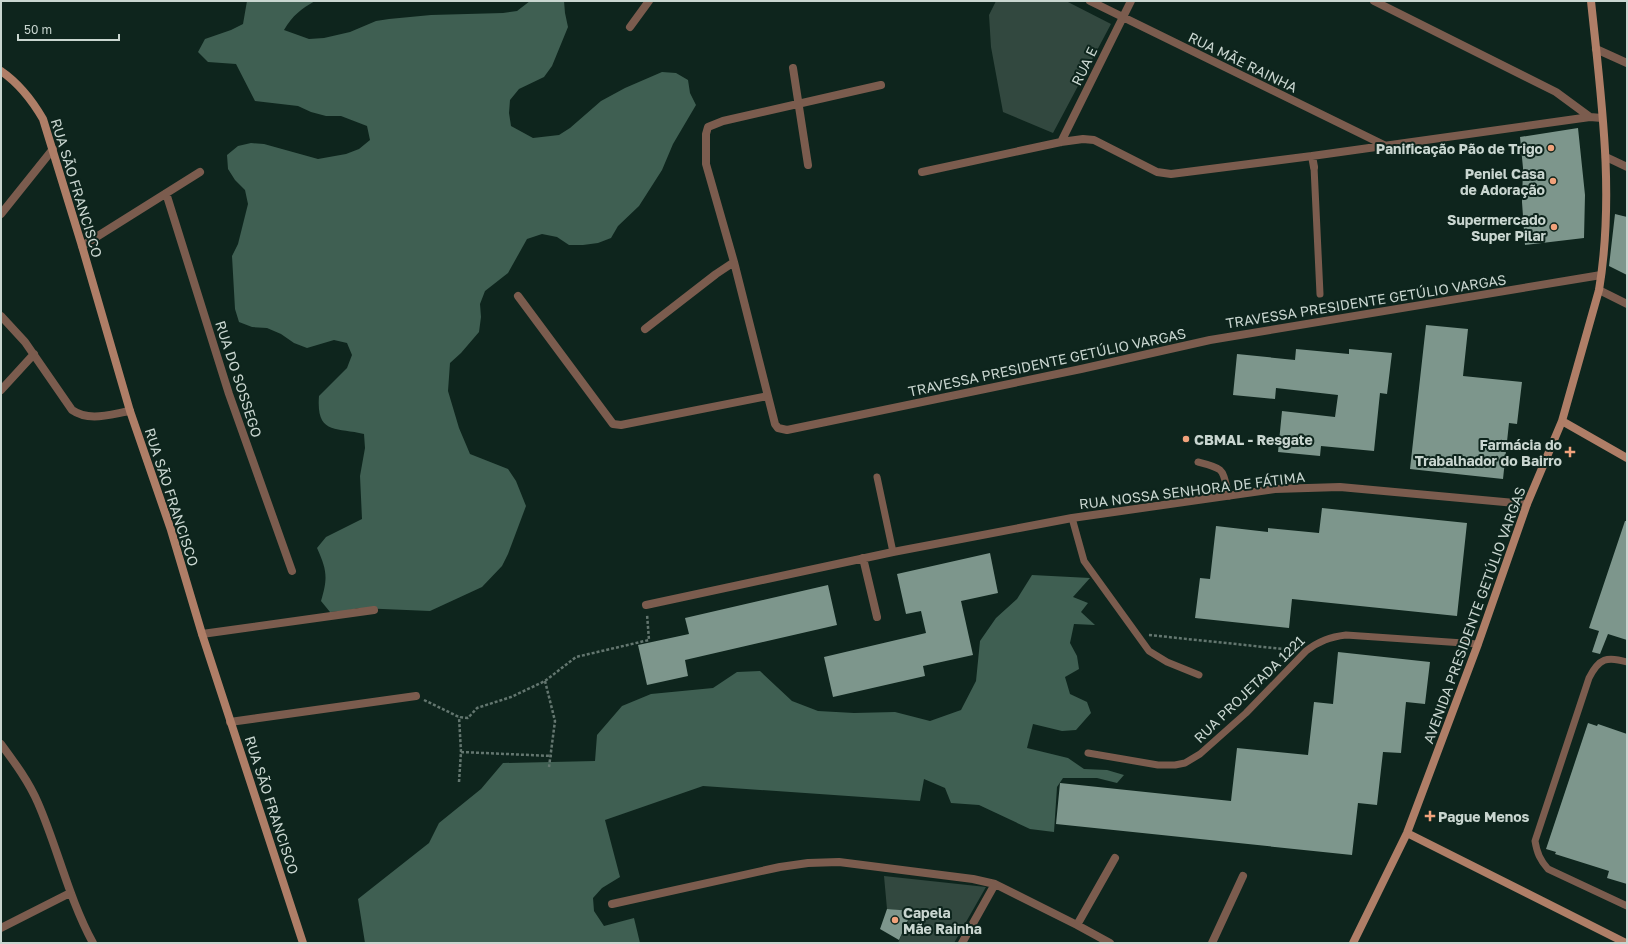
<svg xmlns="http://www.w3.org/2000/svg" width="1628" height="944" viewBox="0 0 1628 944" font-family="'Golos Text',sans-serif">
<rect width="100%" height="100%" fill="#0e251d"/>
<path fill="#32483f" d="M996,1H1066L1111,24L1053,133L1003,112L991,47L989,15Z
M884,876L986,887L954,943H898L912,912L887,909Z"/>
<path fill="#3f5f52" d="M247,1H315C301,9 293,15 284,30L309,39L324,38L350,32L376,21L389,19L431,15L503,13L517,11L530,1H564L565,13L568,27L552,66L544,77L519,89L510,100L509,113L511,126L533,138L559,135L570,128L601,101L625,88L662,72L676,73L688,80L690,93L696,105L673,144L662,170L639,206L618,226L611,238L598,243L583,245H569L557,237L542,234L527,239L508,273L485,291L480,304L481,317L479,332L461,353L450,363L448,391L459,428L470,454L508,469L516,481L526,506L508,554L502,566L482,587L430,611L359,608L345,611L330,612L321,601C328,578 327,570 317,548L326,537L362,519L360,476L365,448L364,434C336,427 316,435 319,396L347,368L352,355L347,343L334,340L307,348L294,343L281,334L267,328L252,327L239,322L235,309L232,256L238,244L248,204L245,190L235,180L228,169L227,155L238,146L251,143L264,144L318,159L346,154L359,149L370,140L367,126L341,116H326L311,112L298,106L255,101L236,64L208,62L198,52L205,39L231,30L243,24Z
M1032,575L1090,578L1073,597L1088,603L1081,612L1095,625L1074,624L1070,643L1077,656L1079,669L1065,677L1070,694L1087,702L1091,713L1076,730L1062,731L1033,724L1027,748L1068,758L1084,769L1107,770L1124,775L1117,783L1097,778H1063L1057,787L1054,832L1030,829L979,805L951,803L945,788L924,779L920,801L703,786L605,820L620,877L602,888L593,898L594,911L604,926L634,918L640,943H365L358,899L429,843L439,823L481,789L503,763L595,761L597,735L622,706L651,694L713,688L737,672L760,671L792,701L818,711L854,713L895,712L930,721L961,710L976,681L980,641L996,618L1017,599Z"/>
<path fill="#7d968c" d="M1578,128L1585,195L1584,238L1525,245L1522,202L1523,168L1520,137Z
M1615,214L1627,217V275L1609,266Z
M1426,325L1468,329L1463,376L1522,382L1517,424L1509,423L1503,479L1410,469Z
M1296,349L1349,354V349L1392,353L1387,394L1380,393L1374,451L1321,446L1320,456L1278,452L1282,411L1335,417L1338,395L1276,388L1275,399L1233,395L1237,354L1295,360Z
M1322,508L1467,523L1457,616L1292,599L1289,628L1195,618L1200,578L1210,579L1216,526L1268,532V528L1319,533Z
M1625,521H1627V640L1608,634L1600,654L1592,652L1599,631L1589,628Z
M990,553L998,593L961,601L973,655L923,666L925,676L833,697L824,657L926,633L921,611L906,614L897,574Z
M828,585L837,625L685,660L688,676L647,685L638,645L689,634L685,618Z
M1338,652L1430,662L1425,704L1406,702L1401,753L1383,752L1377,805L1358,803L1352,855L1056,824L1060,783L1231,801L1237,748L1308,755L1314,702L1333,704Z
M1588,723L1597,726L1598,724L1627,734V884L1607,878L1609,871L1555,854L1556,852L1546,849Z
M887,909L912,911L899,940L880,929Z"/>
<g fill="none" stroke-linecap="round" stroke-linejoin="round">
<path stroke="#63766f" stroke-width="2.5" stroke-dasharray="3 2" stroke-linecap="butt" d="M1149,635L1293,650
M545,681L555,721L549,767
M424,700L459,717L468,718L477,708L511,697L545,681L576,657L649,640L647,614
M461,752L552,756
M459,782L461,752L459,717"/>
<path stroke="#7b5c4e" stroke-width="7" d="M1314,167L1320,294
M1198,462C1226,469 1222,469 1229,496
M877,477L893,552
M1072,518L1084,561L1149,651L1167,662L1199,675
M1627,662C1607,656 1599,658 1589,678L1535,841C1537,853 1540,860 1548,869L1627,906
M1088,753L1158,765H1175L1185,763L1200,754L1246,713L1306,651C1319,641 1330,637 1346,635L1478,644"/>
<path stroke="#7b5c4e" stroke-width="8" d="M1090,1L1384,145
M1374,1L1556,92L1590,117
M630,27L649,1
M1596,49L1627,63
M793,68L808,165
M1061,142L1131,1
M1312,156L1314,167
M1606,157L1627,167
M922,172L1061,142L1083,139L1094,140L1157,172L1171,174L1312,156L1590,117L1602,118
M166,193L229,394L292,571
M1,214L53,149
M82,246L200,172
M734,262L706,164V134L708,127L723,121L881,85
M1599,290L1627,304
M518,296L613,424L621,425L768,396
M1,316L25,342L72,410C89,422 111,414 130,411
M645,329L716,274L734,262L775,424L778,428L787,430L1081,369L1210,340L1601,275
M1,390L34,354
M863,558L877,617
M646,605L893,552L1072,518L1275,489L1340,487L1527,504
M202,634L374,610
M230,722L416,696
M1,744C15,763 29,782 38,803C58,849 69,899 93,943
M612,904L780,867L808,863L839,862L973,879L995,884L1077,925L1110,943
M1077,925L1115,858
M1,928L70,893
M962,943L995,884
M1212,943L1243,876"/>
<path stroke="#af7e67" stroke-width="8" d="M1,71C20,84 32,100 43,119L82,246L130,411L171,530L202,634L303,943
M1562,421L1627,458
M1407,833L1626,943
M1353,943L1407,833L1478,644L1527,504L1562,421L1599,290C1615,194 1601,97 1591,1"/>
</g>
<g fill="#f1a27b" stroke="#0e251d" stroke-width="1.5">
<circle cx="1551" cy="148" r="4"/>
<circle cx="1553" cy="181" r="4"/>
<circle cx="1554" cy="227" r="4"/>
<circle cx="1186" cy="439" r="4"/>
<path d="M1568 446h4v4h4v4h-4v4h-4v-4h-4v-4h4z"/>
<path d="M1428 810h4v4h4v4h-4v4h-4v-4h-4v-4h4z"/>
<circle cx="895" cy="920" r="4"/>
</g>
<g text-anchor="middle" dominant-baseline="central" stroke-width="4" stroke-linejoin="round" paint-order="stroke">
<g font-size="14" fill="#c9d6d0" stroke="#0e251d">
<text transform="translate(1243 62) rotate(26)">RUA MÃE RAINHA</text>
<text transform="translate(1084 66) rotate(-64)">RUA E</text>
<text transform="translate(77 188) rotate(73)">RUA SÃO FRANCISCO</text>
<text transform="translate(1366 301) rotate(-9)">TRAVESSA PRESIDENTE GETÚLIO VARGAS</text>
<text transform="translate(1047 362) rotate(-12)">TRAVESSA PRESIDENTE GETÚLIO VARGAS</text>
<text transform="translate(239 379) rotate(72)">RUA DO SOSSEGO</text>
<text transform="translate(1192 490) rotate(-7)">RUA NOSSA SENHORA DE FÁTIMA</text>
<text transform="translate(172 497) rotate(72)">RUA SÃO FRANCISCO</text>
<text transform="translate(1474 615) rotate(-70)">AVENIDA PRESIDENTE GETÚLIO VARGAS</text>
<text transform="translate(1249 689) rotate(-44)">RUA PROJETADA 1221</text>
<text transform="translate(272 805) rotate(72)">RUA SÃO FRANCISCO</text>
</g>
<g font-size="14" font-weight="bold" fill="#c9d6d0" stroke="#0e251d" text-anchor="end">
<text x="1543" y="148">Panificação Pão de Trigo</text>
<text x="1545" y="173">Peniel Casa<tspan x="1545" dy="16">de Adoração</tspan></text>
<text x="1546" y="219">Supermercado<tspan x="1546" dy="16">Super Pilar</tspan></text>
<text x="1194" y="439" text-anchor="start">CBMAL - Resgate</text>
<text x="1562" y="444">Farmácia do<tspan x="1562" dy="16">Trabalhador do Bairro</tspan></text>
<text x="1438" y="816" text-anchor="start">Pague Menos</text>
<text x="903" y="912" text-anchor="start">Capela<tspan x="903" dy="16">Mãe Rainha</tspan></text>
</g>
</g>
<rect width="1628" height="944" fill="none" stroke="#c9d6d0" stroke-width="4"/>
<path d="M18 34v6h101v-6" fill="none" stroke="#c9d6d0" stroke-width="2"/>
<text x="24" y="34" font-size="12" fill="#c9d6d0" stroke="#0e251d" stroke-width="3" paint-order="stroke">50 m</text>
</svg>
